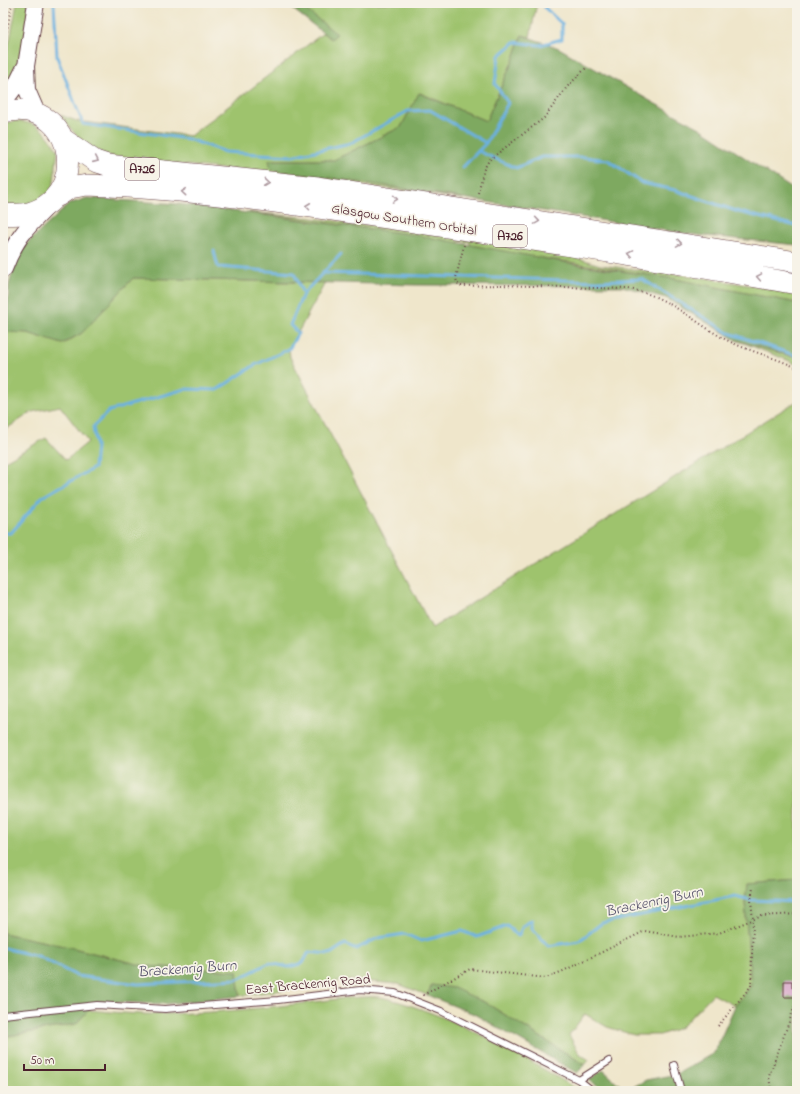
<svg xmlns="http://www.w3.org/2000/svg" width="800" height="1094" viewBox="0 0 800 1094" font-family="'Indie Flower',sans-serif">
<rect width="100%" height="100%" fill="#f7f3e8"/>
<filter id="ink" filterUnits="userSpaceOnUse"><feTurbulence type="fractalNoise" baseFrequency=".025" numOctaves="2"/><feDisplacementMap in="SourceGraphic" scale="8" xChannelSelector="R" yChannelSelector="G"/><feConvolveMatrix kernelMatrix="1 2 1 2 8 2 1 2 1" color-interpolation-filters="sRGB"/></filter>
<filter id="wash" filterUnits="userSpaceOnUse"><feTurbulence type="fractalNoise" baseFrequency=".012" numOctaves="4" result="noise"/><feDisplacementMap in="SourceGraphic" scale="16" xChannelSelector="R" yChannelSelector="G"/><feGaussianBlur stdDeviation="0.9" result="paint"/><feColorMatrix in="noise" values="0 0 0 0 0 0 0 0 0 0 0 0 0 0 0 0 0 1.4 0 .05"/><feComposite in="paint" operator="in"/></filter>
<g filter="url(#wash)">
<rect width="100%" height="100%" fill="#efe6cb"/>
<path fill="#9ec36d" stroke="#74714c" d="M17,3H29L24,51L3,94V64L10,40Z
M297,3H537L530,37L522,35L514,58L486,121L420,93L401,127L334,160H269L387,186L463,199L319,179L118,158C86,150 80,140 60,115L77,121L190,136L323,33L331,39L336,34Z
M17,121C42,124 44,131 58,150L53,189L30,206L3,205V123Z
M249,212L311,218L401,229L559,252L600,265L699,277L797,293V303L670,278L493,250L470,245V242L459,241L458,243L416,235Z
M133,278L325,283L289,349L290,357L432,628L797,401V880L747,884L745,902L751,986L735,1006L713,994L680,1028L660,1035H634L607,1027L585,1014L569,1035L579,1053L589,1060L585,1065L486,1003L432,985L427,995L398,984L351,980L240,996L237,971L145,966L69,947L3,933V462L46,438L66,460L88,442L60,406L32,412L3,431V356L6,332L28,333L63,344L82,333Z
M736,340L797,358V365L790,361Z
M345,998C357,998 373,995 385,998C450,1014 523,1056 580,1091H3V1037L76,1024L88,1010C113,1012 138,1015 162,1014C224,1013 284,1006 345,998Z"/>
<path fill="#7ea960" stroke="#646446" d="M285,3H297L337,34L331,39Z
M522,35L559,48L652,102L700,128L797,192V245L688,234L387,186L271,170L269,160H334L401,127L419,93L486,121L514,58Z
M87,198L179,204L416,235L580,265L670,278L797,303V358L736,340L666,298L622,286L416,285L133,278L82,333L62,344L28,333L6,332L9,285L18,252L69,204Z
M797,880V1091H759L739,1088L723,1091H605L589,1080L603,1070L622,1087H633L646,1080L677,1074L714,1053L735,1006L751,986L745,902L747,884Z
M3,933L69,947L145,966L237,971L240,996L165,1004L97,1001L76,1024L3,1037Z
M432,985L454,988L486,1003L585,1065L577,1073L474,1014L427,995Z"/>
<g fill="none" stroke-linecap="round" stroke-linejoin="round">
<path stroke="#6bb1e1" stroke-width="3" d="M54,3L57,57L83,124L188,139L225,152L292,156L351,143L408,111L430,110L486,143
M478,151L516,168L542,157H584L608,160L642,183L675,190L739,212L797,226
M463,167L486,143L508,103L495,84L499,56L515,42L540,45L562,39V24L545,8L544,3
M214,251L218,267L294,273L303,294
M324,273L598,281L642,279L729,333L797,356
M3,533H11L42,497L94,468L96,446L93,427L109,411L185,389L217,390L255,365L289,349L298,333L290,325L303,294L341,254
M3,948L38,956L77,976L138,984L238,979L269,963L289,967L303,963L309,952L330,954L345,944L356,949L378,938L405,934L421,941L462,931L477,937L507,926L518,936L523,926L532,920V928L548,946L579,941L602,923L735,896L751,900L797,902"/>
</g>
<g id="blocks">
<path fill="#d9accb" d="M784,981H792V988H797V997H784Z"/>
</g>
</g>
<g filter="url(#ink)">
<use href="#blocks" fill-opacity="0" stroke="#633d43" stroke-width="1"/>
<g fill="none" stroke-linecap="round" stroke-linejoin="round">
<g stroke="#633d43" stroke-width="8">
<path id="lane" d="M3,1015L97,1005L165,1009L278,1000L360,990L395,993L441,1011L579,1080L593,1091
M674,1065L681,1091
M579,1080L609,1061"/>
</g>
<g stroke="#633d43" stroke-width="18">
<path id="secondary" d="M36,3L26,66L27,90L37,113
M3,103L15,87L25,67
M4,269C15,240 25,229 47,207"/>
</g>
<g stroke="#633d43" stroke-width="22">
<path id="highway" d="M3,112C85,94 93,224 3,214
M63,139L95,161L107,165L318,187L797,262
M58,196L70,188L87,185C201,189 314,207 427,224C551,242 674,262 797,284"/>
</g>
<path stroke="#633d43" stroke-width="2" stroke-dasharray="1 3" stroke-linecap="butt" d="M3,51L12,3
M478,193L484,169L489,160L544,118L567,87L587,67
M464,245L456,278L457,283L461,286L499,285L628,289C665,294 691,320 723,338C746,351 773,356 797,368
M423,995L470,969L546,978L563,971L645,931L679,937L719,933L762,916L797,914
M718,1026L751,986L753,920L751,900L753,888
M771,1091L769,1076L796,1003"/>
<use href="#lane" stroke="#fff" stroke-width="6"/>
<use href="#secondary" stroke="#fff" stroke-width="16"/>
<use href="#highway" stroke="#fff" stroke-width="21"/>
</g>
<defs><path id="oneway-chevron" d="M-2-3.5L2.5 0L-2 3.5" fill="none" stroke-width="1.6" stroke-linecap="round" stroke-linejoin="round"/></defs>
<g stroke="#ae9aa0">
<use href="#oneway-chevron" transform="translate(96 160) rotate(24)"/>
<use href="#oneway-chevron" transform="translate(266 182) rotate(6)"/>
<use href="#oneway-chevron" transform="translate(184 192) rotate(-175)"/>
<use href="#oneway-chevron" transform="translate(395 199) rotate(9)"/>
<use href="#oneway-chevron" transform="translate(308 206) rotate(-173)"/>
<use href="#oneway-chevron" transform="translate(537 221) rotate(9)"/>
<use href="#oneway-chevron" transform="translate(679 243) rotate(9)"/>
<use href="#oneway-chevron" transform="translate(631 254) rotate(-170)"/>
<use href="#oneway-chevron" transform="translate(759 277) rotate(-170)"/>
</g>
</g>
<g text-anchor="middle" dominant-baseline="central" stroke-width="3.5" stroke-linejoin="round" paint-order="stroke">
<g fill="#f7f3e8" stroke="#7e5f64" stroke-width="1">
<rect x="125" y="158" width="34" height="22" rx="3"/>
<rect x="493" y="225" width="34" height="22" rx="3"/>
</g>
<g font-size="13" font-weight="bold" fill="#4a1f2b">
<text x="142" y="169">A726</text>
<text x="510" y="236">A726</text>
</g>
<g font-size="14" fill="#4a1f2b" stroke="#f7f3e8">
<text transform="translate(404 220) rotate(9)">Glasgow Southern Orbital</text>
<text transform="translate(308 985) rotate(-5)">East Brackenrig Road</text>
</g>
<g font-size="15" font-style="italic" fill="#56526b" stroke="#f7f3e8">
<text transform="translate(654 902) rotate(-12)">Brackenrig Burn</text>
<text transform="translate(187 969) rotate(-4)">Brackenrig Burn</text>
</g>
</g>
<rect width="800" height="1094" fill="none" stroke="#f7f3e8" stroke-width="16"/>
<path d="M24 1064v6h81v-6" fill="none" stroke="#4a1f2b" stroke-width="2"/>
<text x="30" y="1064" font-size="12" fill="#4a1f2b" stroke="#f7f3e8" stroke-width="3" paint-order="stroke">50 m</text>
</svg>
